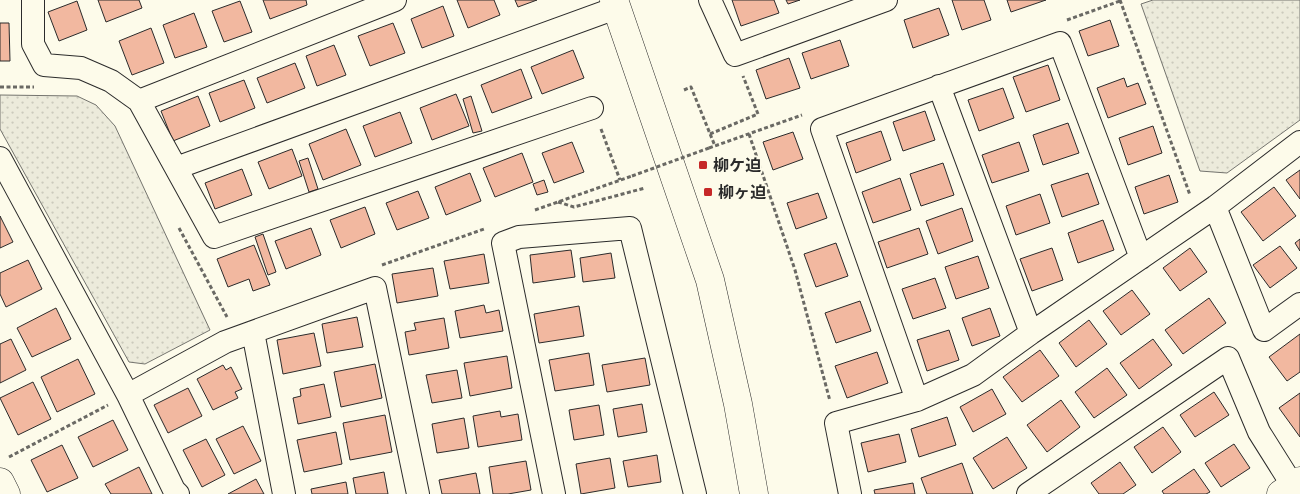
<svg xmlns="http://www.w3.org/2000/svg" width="1300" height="494" viewBox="0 0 1300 494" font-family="Inter,'Noto Sans JP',sans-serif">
<defs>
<pattern id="park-dots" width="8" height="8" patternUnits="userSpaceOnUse" patternTransform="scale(1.25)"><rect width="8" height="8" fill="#ecebdb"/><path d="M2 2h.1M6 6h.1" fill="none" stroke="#cbcabc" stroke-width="1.8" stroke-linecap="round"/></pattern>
</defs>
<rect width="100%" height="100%" fill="#fdfbea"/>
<path fill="url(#park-dots)" stroke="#74746e" d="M1153,0H1300V120L1227,173L1200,171L1141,4Z
M0,95L77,96L96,105L115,126L210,330L145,364L129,362L0,129Z"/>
<path fill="#f2b8a0" stroke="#2b2b2b" d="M98,0H139L142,8L106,22Z
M263,0H306L307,5L270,19Z
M457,0H494L500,15L468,28Z
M515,0H537L518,7Z
M732,0H774L779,13L741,26Z
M786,0H800L788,4Z
M952,0H984L991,20L962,30Z
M1007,0H1046L1011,12Z
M77,1L87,30L59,41L48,12Z
M240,1L252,32L224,42L212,11Z
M443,6L454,36L422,48L411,19Z
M939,8L949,35L913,48L904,20Z
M194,13L207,47L175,58L163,25Z
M1110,20L1119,46L1088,56L1079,31Z
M0,23H9L10,61H0Z
M393,23L405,53L370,66L358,36Z
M151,28L164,63L132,75L119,41Z
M840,40L849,66L811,79L802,53Z
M334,45L346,75L317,86L306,56Z
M573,50L584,78L542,94L531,67Z
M789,58L800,88L766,99L756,70Z
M295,63L305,88L267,103L257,78Z
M1048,65L1060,100L1026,112L1013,77Z
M521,69L532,98L492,113L481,85Z
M1124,78L1127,87L1138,83L1146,104L1108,118L1097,88Z
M244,80L255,108L220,122L209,93Z
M1003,88L1014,118L979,131L968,100Z
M456,94L469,126L432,140L420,108Z
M198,96L210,126L173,141L161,111Z
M471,96L482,131L473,133L463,99Z
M925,111L935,140L903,151L893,122Z
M400,112L412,143L375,157L363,126Z
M1068,123L1079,153L1043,165L1033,135Z
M1153,126L1162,153L1128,165L1119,138Z
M346,129L361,165L323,180L309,144Z
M881,131L891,160L856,173L846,143Z
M793,132L803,159L773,170L763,142Z
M572,142L584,172L554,183L542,153Z
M1019,142L1029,171L992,183L982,155Z
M292,149L302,176L269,189L258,162Z
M522,153L533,182L495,197L483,168Z
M308,158L318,189L309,192L299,161Z
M943,163L954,195L921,206L910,174Z
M242,169L252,195L215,209L205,183Z
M1300,170V199L1286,180Z
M470,173L481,201L446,215L435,187Z
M1088,173L1099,204L1062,217L1051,185Z
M1169,175L1178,202L1144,214L1135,187Z
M900,178L911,210L873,223L862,192Z
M544,180L548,192L537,195L533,184Z
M1274,187L1296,216L1263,241L1241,212Z
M418,191L429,218L397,230L386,203Z
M818,193L827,218L796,229L787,203Z
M1040,194L1050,223L1016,235L1006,206Z
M365,207L375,234L341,248L330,220Z
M962,208L973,241L938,254L926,221Z
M0,216L13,242L0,248Z
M1103,220L1114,250L1078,263L1068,233Z
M311,228L321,255L286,269L275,241Z
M919,228L928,254L887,268L878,242Z
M263,234L276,272L268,275L255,237Z
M1300,239V251L1295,243Z
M836,243L848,276L816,287L804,254Z
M254,245L270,285L253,291L249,279L228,287L217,259Z
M1280,246L1297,268L1270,288L1253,265Z
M1052,248L1063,280L1032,291L1020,259Z
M1190,248L1207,272L1180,291L1163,268Z
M571,250L575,277L533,283L530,255Z
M611,253L615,278L583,282L580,258Z
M484,254L489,283L450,289L444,261Z
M978,256L989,288L956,299L945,267Z
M28,260L42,289L6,307L0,294V273Z
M433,268L438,296L397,303L392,274Z
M935,278L946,308L913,319L902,289Z
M1132,290L1150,314L1121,335L1103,311Z
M1209,298L1226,323L1183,354L1165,330Z
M860,301L871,331L836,343L825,313Z
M484,305L486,313L499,310L503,331L460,338L455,311Z
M579,306L584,336L539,343L534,314Z
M56,308L71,339L32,357L17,328Z
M990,308L1000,336L972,346L962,318Z
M357,317L363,347L327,353L322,324Z
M444,318L449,348L409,355L405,332L416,330L414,323Z
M1089,320L1107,344L1076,367L1059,343Z
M949,330L959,360L927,371L917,340Z
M314,333L321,366L283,374L277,340Z
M1300,334V372L1287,381L1269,357Z
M11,339L26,370L0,383V344Z
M1153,339L1172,365L1139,389L1120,363Z
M1040,350L1059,376L1022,402L1003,377Z
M877,352L888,383L847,398L835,366Z
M589,353L594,385L555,391L549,360Z
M507,356L512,388L470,396L464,363Z
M645,358L650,385L607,392L602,365Z
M78,359L95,394L57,412L41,377Z
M375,364L382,398L341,407L334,372Z
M223,365L226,370L231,367L242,389L235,392L238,398L213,410L197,379Z
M1107,368L1127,395L1094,418L1075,392Z
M457,370L462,398L432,403L426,375Z
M33,382L51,419L18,435L0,398Z
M324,384L331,417L298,424L293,398L301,396L300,389Z
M188,388L202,416L168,433L154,405Z
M992,389L1006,414L973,432L960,407Z
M1214,392L1229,415L1195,437L1180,415Z
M1300,393V437L1279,408Z
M1061,400L1080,427L1047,452L1027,425Z
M642,404L647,432L618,437L613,409Z
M599,405L604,435L574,440L569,410Z
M500,411L501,417L518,414L522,440L478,447L473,416Z
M385,415L392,452L350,460L343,423Z
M947,417L956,445L919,457L911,429Z
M464,418L469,448L437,453L432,424Z
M113,420L128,450L93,467L78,437Z
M243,426L261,461L234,474L216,439Z
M1163,427L1181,452L1152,473L1134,447Z
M336,432L342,464L304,472L297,440Z
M899,434L906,462L868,472L861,443Z
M1007,437L1027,468L993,489L973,458Z
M206,439L225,475L202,487L183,450Z
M1234,444L1250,468L1221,487L1205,463Z
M62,445L78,478L47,492L31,460Z
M657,455L661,482L628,487L623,461Z
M610,458L615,488L581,494L576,464Z
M526,461L531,490L508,494H493L489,467Z
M1120,462L1136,485L1123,494H1099L1091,483Z
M962,463L973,494H927L921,478Z
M139,467L152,494H111L105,484Z
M1194,469L1210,492L1206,494H1164L1162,491Z
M384,472L388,494H356L353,478Z
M476,473L480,494H442L439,480Z
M256,479L264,494H228Z
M346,482L348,494H312L311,489Z
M913,483L915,494H875L874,490Z"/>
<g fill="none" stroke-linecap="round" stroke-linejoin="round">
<g stroke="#2b2b2b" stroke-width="24">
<path id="minor" d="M33,0V44L44,65L81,68L111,81L139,101L214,237L592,108
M710,0L735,55L886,0
M939,86L1031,333
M139,101L395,0
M0,158L128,395L174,490L178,494
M176,168L616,8
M1215,207L1264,330L1300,304
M253,332L284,494
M128,395L225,342L375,288L418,494
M917,400L822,129L1060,43L1141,258
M554,494L503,243L519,237L630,228L695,494
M850,494L836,423L917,400L973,375L1031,333L1215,207L1300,142
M1028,494L1228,358L1259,432L1298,494"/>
</g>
<g stroke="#2b2b2b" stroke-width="29">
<path id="tertiary" d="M614,0L710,280L738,404L754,494
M0,482L6,494
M1281,494L1300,481"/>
</g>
<path stroke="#6a6964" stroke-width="3" stroke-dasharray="4 2.5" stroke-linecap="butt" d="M1120,0L1190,195
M1067,20L1120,1
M0,87H34
M684,90L691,87L715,146
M601,129L620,180
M710,134L758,114L743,76
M749,134L795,270L830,401
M709,148L802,115
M558,202L574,207L645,188
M535,210L632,176
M179,228L227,317
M382,265L484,229
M9,457L108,405"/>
<use href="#minor" stroke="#fdfbea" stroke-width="22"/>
<use href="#tertiary" stroke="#fdfbea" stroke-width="28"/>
<path stroke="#6a6964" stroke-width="3" stroke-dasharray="4 2.5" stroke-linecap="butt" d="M632,176L709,148"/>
</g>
<g fill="#c62828" stroke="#fdfbea" stroke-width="2">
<rect x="698" y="160" width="10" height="10" rx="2.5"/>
<rect x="703" y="187" width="10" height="10" rx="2.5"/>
</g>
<g text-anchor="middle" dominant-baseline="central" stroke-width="4" stroke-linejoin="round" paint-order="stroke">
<g font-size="16" font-weight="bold" fill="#2b2b2b" stroke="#fdfbea" text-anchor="start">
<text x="713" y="165">柳ケ迫</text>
<text x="718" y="192">柳ヶ迫</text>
</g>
</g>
</svg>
